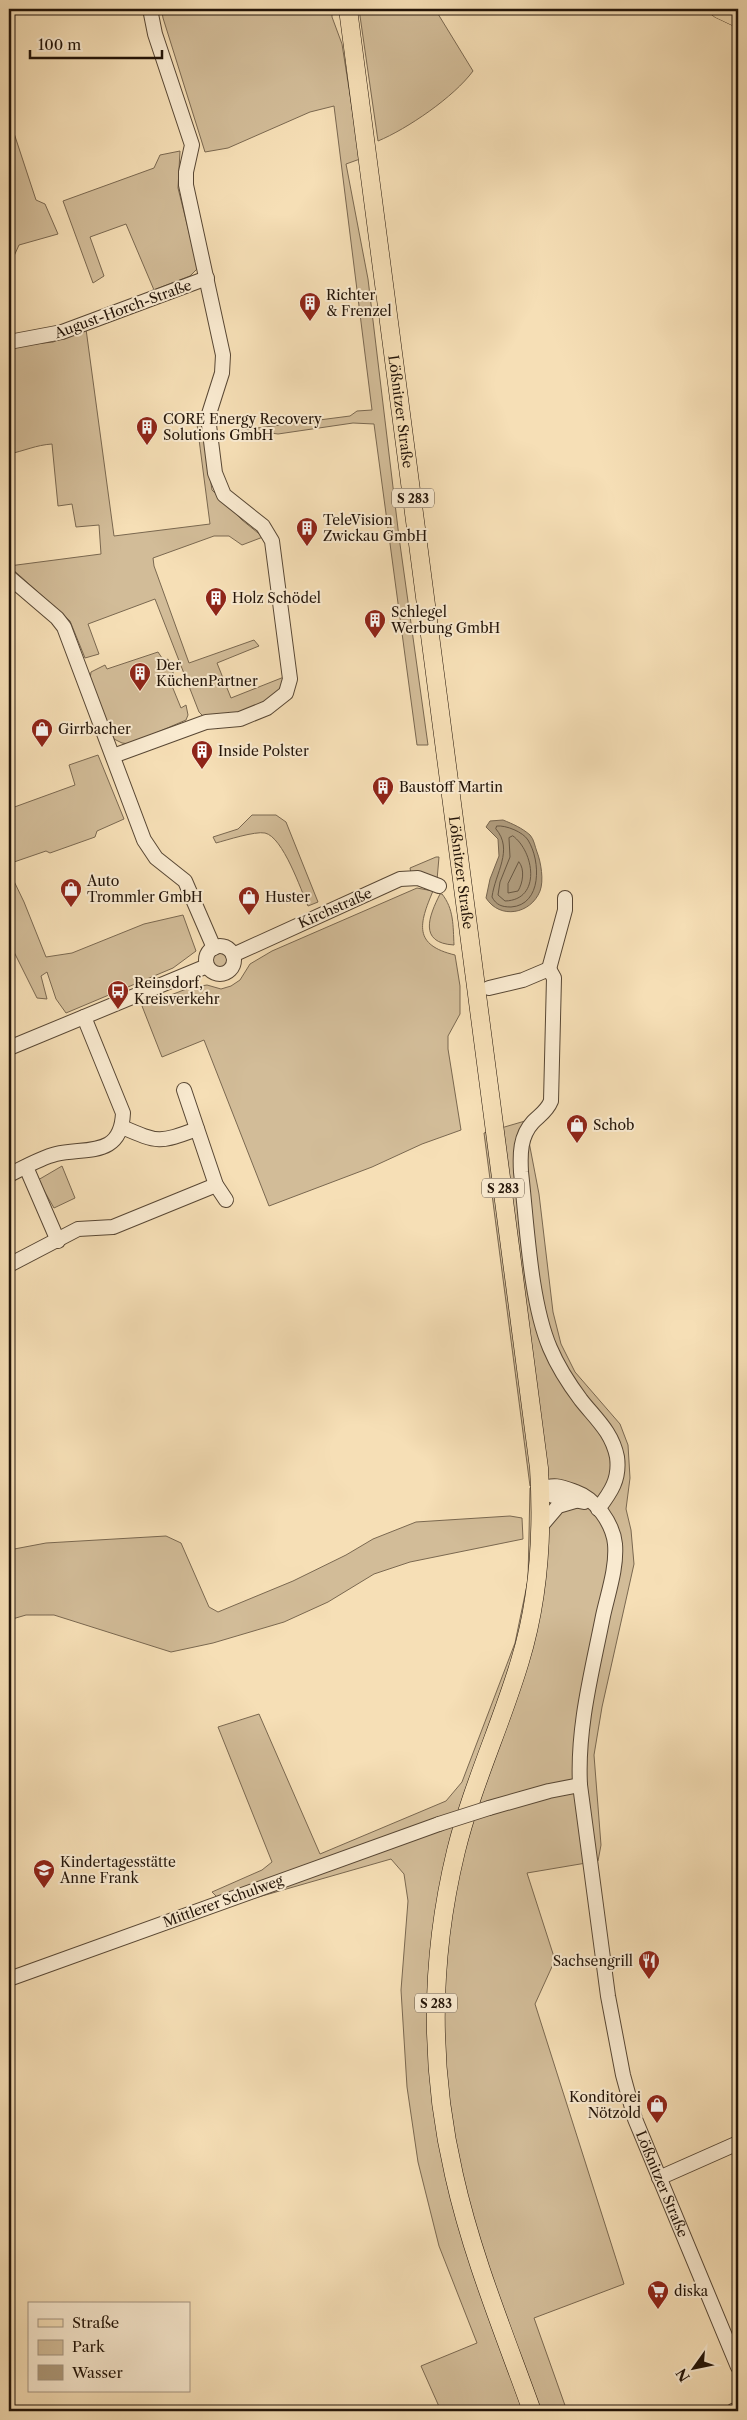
<svg xmlns="http://www.w3.org/2000/svg" width="747" height="2420" viewBox="0 0 747 2420" font-family="'Libre Caslon Text',serif">
<rect width="100%" height="100%" fill="#f6dfb6"/>
<filter id="stains"><feTurbulence type="fractalNoise" baseFrequency=".004" numOctaves="4"/><feColorMatrix values="0 0 0 0 .2 0 0 0 0 .09 0 0 0 0 .02 0 0 0 .5 -.17"/></filter>
<radialGradient id="worn" r=".72"><stop offset=".6" stop-color="#630" stop-opacity="0"/><stop offset="1" stop-color="#630" stop-opacity=".3"/></radialGradient>
<path fill="#d2bc98" stroke="#7a6850" d="M168,9H332V17L342,44L360,159L346,164L368,279L399,537L428,745H417L374,424L353,423L278,434L264,432L243,439L242,430L350,416L357,411L372,410L334,106L310,112L228,148L205,152L163,18L162,12Z
M359,9H435L473,71C454,97 407,129 378,141Z
M9,118L36,200L45,204L58,234L19,245L14,256L13,268L9,264Z
M180,151L178,188L198,268L190,276L154,290L126,224L90,237L104,276L93,283L63,201L154,168L160,155Z
M86,329L114,536L210,524L197,424L201,419L212,490L242,520L263,537L242,545L229,536H214L153,558L154,566L189,663L254,640L259,646L217,663L231,698L284,677C277,710 233,714 204,717L199,712L155,599L88,624L99,654L85,658L70,621L9,566L101,554L99,525L76,527L72,504L58,506L52,444C36,445 24,451 9,454V347L53,342Z
M158,652L164,661L168,659L177,683L172,686L181,708L186,705L188,715L186,720L130,744L122,743L114,739L90,679L91,672L105,665L107,669Z
M98,755L124,819L97,831L95,837L50,853L46,851L14,862L9,849V809L75,785L69,765Z
M252,815H276L286,822L318,902L308,906C301,890 283,837 265,833C255,831 227,840 216,843L213,837L238,829Z
M9,854L13,866L11,875L24,902L46,957L72,953L144,924L183,915L196,951L173,968L66,1013L56,999L47,972L41,976L47,999L37,998L9,942Z
M436,857H439L437,880L411,873L410,868Z
M417,888L433,891C419,924 413,945 455,955L460,986V1014L448,1036V1049L461,1130L422,1144L372,1167L269,1206L204,1040L162,1057L142,1006L189,988L207,985L221,989L231,986L240,980L250,964L272,951Z
M440,894H442C454,909 453,926 454,945C418,943 429,916 440,894Z
M211 961a8 8 0 1 1 16 0a8 8 0 1 1-16 0Z
M525,1121L539,1194L553,1312L561,1344L575,1372L620,1424L628,1445L630,1478L626,1509L631,1530L634,1564L602,1707L594,1755L601,1845L598,1861L527,1873L555,1960L535,2004L624,2284L534,2318L567,2411H441L421,2366L477,2343L439,2246L418,2162L407,2087L401,1990L408,1901L404,1874L391,1859L248,1900L219,1899L212,1892L262,1870L272,1862L218,1727L259,1714L320,1854L446,1801L462,1782L515,1643L528,1580L530,1488L549,1475L530,1486L484,1133Z
M62,1166L75,1198L54,1208L38,1180Z
M510,1516L522,1518L523,1539L410,1562L374,1574L328,1602L284,1622L213,1643L171,1652L54,1615H26L9,1620V1550L46,1543L166,1536L181,1543L209,1607L218,1612L293,1581L346,1555L373,1539L416,1522Z"/>
<path fill="#ae9a7b" stroke="#76644d" d="M503,820C513,824 522,828 530,835C534,839 535,847 537,852C541,862 544,881 540,891C531,914 500,920 486,898L490,879L499,856L498,839L486,827L490,821Z"/>
<g fill="none" stroke-linecap="round" stroke-linejoin="round">
<path stroke="#685742" stroke-width="1" d="M497,826C506,825 523,832 528,840C541,861 542,905 511,907C502,907 496,905 492,897C495,873 514,850 496,829Z
M513,836C534,851 542,900 505,901L498,895L500,882L510,857L509,838Z
M519,862C525,869 523,883 518,891L508,893V884Z"/>
<g stroke="#584734" stroke-width="16">
<g id="minor">
<path d="M9,342L62,332L207,278"/>
<path d="M9,577L57,618L64,627L144,840L156,858L185,881L214,948"/>
<path d="M113,756L206,722L240,719L267,708L286,693L290,679L272,541L263,526L224,495L215,473L208,417L222,373L223,355L186,185V172L192,145L155,34L150,9"/>
<circle cx="220" cy="960" r="14"/>
<path d="M233,955L400,879L418,878L439,886"/>
<path d="M549,969L554,978L551,1101C547,1111 540,1115 533,1122C520,1136 520,1154 521,1172C527,1224 530,1301 550,1348C558,1367 569,1384 581,1400C596,1419 612,1432 617,1457C620,1479 611,1492 598,1509"/>
<path d="M549,969L565,910V898"/>
<path d="M489,988L523,980L549,969"/>
<path d="M9,1048L207,966"/>
<path d="M184,1090L216,1185L226,1200"/>
<path d="M122,1127C159,1143 159,1143 197,1129"/>
<path d="M26,1167L58,1241"/>
<path d="M9,1175C23,1168 40,1158 56,1154C86,1147 121,1158 123,1113L84,1017"/>
<path d="M9,1265L78,1229L113,1227L216,1185"/>
<path id="s1" d="M540,1490C554,1483 562,1487 576,1492C596,1499 613,1524 615,1544C617,1568 608,1593 603,1616C592,1672 577,1727 580,1785L608,1996L623,2075L635,2119L738,2367"/>
<path d="M540,1490L553,1496L584,1502"/>
<path d="M541,1526L558,1506L575,1501"/>
<path d="M489,1808L549,1791L580,1785"/>
<path d="M9,1979L439,1824"/>
<path d="M659,2178L738,2143"/>
<path d="M733,2411L738,2409"/>
</g>
</g>
<g stroke="#231408" stroke-width="19">
<g id="major">
<path id="s2" d="M348,9L539,1468C543,1532 539,1599 520,1661C501,1725 472,1786 456,1851C430,1958 429,2067 454,2175C472,2256 504,2333 532,2411"/>
<path d="M719,9L738,18"/>
</g>
</g>
<use href="#minor" stroke="#f9ead0" stroke-width="14"/>
<use href="#major" stroke="#f6dfb6" stroke-width="18"/>
<g stroke="#584734" stroke-width="16" stroke-linecap="butt">
<path id="minor-bridge" d="M439,1824L489,1808"/>
</g>
<use href="#minor-bridge" stroke="#f9ead0" stroke-width="14"/>
</g>
<defs>
<g id="building-pin" transform="scale(1.125)"><path d="M0 17L-7.5 6A9.5 9.5 0 1 1 7.5 6Z" fill="#8f2418" stroke="#f9ead0"/><path d="M-4-6H4V6H1V3H-1V6H-4ZM-2.5-4.3h1.7v1.8h-1.7ZM.8-4.3h1.7v1.8H.8ZM-2.5-1h1.7V.8h-1.7ZM.8-1h1.7V.8H.8Z" fill="#fff"/></g>
<g id="shop-pin" transform="scale(1.125)"><path d="M0 17L-7.5 6A9.5 9.5 0 1 1 7.5 6Z" fill="#8f2418" stroke="#f9ead0"/><path d="M-5-2.5h2.3a2.7 3.5 0 0 1 5.4 0H5L5.5 6h-11ZM-1.5-2.5h3a1.5 2.3 0 0 0-3 0Z" fill="#fff"/></g>
<g id="bus-pin" transform="scale(1.125)"><path d="M0 17L-7.5 6A9.5 9.5 0 1 1 7.5 6Z" fill="#8f2418" stroke="#f9ead0"/><path d="M-5-6H5V4H4V6H2V4H-2V6H-4V4H-5ZM-3.5-4V0h7V-4ZM-3.5 1.2v1.5H-2V1.2ZM2 1.2v1.5H3.5V1.2Z" fill="#fff"/></g>
<g id="school-pin" transform="scale(1.125)"><path d="M0 17L-7.5 6A9.5 9.5 0 1 1 7.5 6Z" fill="#8f2418" stroke="#f9ead0"/><path d="M0-5L7-2L0 1L-7-2ZM-4 1L0 2.5L4 1V4Q0 6-4 4Z" fill="#fff"/></g>
<g id="restaurant-pin" transform="scale(1.125)"><path d="M0 17L-7.5 6A9.5 9.5 0 1 1 7.5 6Z" fill="#8f2418" stroke="#f9ead0"/><path d="M-5-6h1v4h1v-4h1v4h1v-4h1v5L-1.5 .5V6h-2V.5L-5-1ZM5-6V6H3V1.5H1.5Q1.5-4 5-6Z" fill="#fff"/></g>
<g id="supermarket-pin" transform="scale(1.125)"><path d="M0 17L-7.5 6A9.5 9.5 0 1 1 7.5 6Z" fill="#8f2418" stroke="#f9ead0"/><path d="M-6-5.5h2.5l.6 2H6L4.5 2H-2.5L-4.4-4H-6ZM-1.5 3.2a1.3 1.3 0 1 0 .1 0ZM3 3.2a1.3 1.3 0 1 0 .1 0Z" fill="#fff"/></g>
</defs>
<g fill-rule="evenodd">
<use href="#building-pin" x="310" y="303"/>
<use href="#building-pin" x="147" y="427"/>
<use href="#building-pin" x="307" y="528"/>
<use href="#building-pin" x="216" y="598"/>
<use href="#building-pin" x="375" y="620"/>
<use href="#building-pin" x="140" y="673"/>
<use href="#shop-pin" x="42" y="729"/>
<use href="#building-pin" x="202" y="751"/>
<use href="#building-pin" x="383" y="787"/>
<use href="#shop-pin" x="71" y="889"/>
<use href="#shop-pin" x="249" y="897"/>
<use href="#bus-pin" x="118" y="991"/>
<use href="#shop-pin" x="577" y="1125"/>
<use href="#school-pin" x="44" y="1870"/>
<use href="#restaurant-pin" x="649" y="1961"/>
<use href="#shop-pin" x="657" y="2105"/>
<use href="#supermarket-pin" x="658" y="2291"/>
</g>
<g text-anchor="middle" dominant-baseline="central" stroke-width="4" stroke-linejoin="round" paint-order="stroke">
<g fill="#f9ead0" stroke="#635444" stroke-width="1">
<rect x="392" y="488.5" width="42" height="19" rx="4"/>
<rect x="482" y="1178.5" width="42" height="19" rx="4"/>
<rect x="415" y="1993.5" width="42" height="19" rx="4"/>
</g>
<g font-size="12" font-weight="bold" fill="#231408">
<text x="413" y="498">S 283</text>
<text x="503" y="1188">S 283</text>
<text x="436" y="2003">S 283</text>
</g>
<g font-size="14" fill="#231408" stroke="#f9ead0" text-anchor="start">
<text x="326" y="295">Richter<tspan x="326" dy="16">&amp; Frenzel</tspan></text>
<text x="163" y="419">CORE Energy Recovery<tspan x="163" dy="16">Solutions GmbH</tspan></text>
<text x="323" y="520">TeleVision<tspan x="323" dy="16">Zwickau GmbH</tspan></text>
<text x="232" y="598">Holz Schödel</text>
<text x="391" y="612">Schlegel<tspan x="391" dy="16">Werbung GmbH</tspan></text>
<text x="156" y="665">Der<tspan x="156" dy="16">KüchenPartner</tspan></text>
<text x="58" y="729">Girrbacher</text>
<text x="218" y="751">Inside Polster</text>
<text x="399" y="787">Baustoff Martin</text>
<text x="87" y="881">Auto<tspan x="87" dy="16">Trommler GmbH</tspan></text>
<text x="265" y="897">Huster</text>
<text x="134" y="983">Reinsdorf,<tspan x="134" dy="16">Kreisverkehr</tspan></text>
<text x="593" y="1125">Schob</text>
<text x="60" y="1862">Kindertagesstätte<tspan x="60" dy="16">Anne Frank</tspan></text>
<text x="633" y="1961" text-anchor="end">Sachsengrill</text>
<text x="641" y="2097" text-anchor="end">Konditorei<tspan x="641" dy="16">Nötzold</tspan></text>
<text x="674" y="2291">diska</text>
</g>
<g font-size="14" fill="#231408" stroke="#f9ead0">
<text transform="translate(123 309) rotate(-20)">August-Horch-Straße</text>
<text stroke="none"><textPath href="#s2" startOffset="406">Lößnitzer Straße</textPath></text>
<text stroke="none"><textPath href="#s2" startOffset="871">Lößnitzer Straße</textPath></text>
<text transform="translate(335 908) rotate(-24)">Kirchstraße</text>
<text transform="translate(223 1901) rotate(-20)">Mittlerer Schulweg</text>
<text stroke="none"><textPath href="#s1" startOffset="759">Lößnitzer Straße</textPath></text>
</g>
</g>
<rect width="747" height="2420" fill="none" stroke="#f6dfb6" stroke-width="30"/>
<rect x="10" y="10" width="727" height="2400" fill="none" stroke="#231408" stroke-width="2.5"/>
<rect x="15" y="15" width="717" height="2390" fill="none" stroke="#231408"/>
<rect x="28" y="2302" width="162" height="90" fill="#f9ead0" stroke="#a39480"/>
<rect x="38" y="2319" width="25" height="8" fill="#f6dfb6" stroke="#a39480"/>
<text x="72" y="2328" font-size="15" fill="#231408">Straße</text>
<rect x="38" y="2340" width="25" height="15" fill="#d2bc98" stroke="#a39480"/>
<text x="72" y="2352" font-size="15" fill="#231408">Park</text>
<rect x="38" y="2365" width="25" height="15" fill="#ae9a7b" stroke="#a39480"/>
<text x="72" y="2378" font-size="15" fill="#231408">Wasser</text>
<g transform="translate(694 2368) rotate(237)" stroke="#f9ead0" stroke-width="4" paint-order="stroke">
<path d="M0-4L9 19L0 12L-9 19Z" fill="#231408"/>
<text y="-8" font-size="14" font-weight="bold" text-anchor="middle" fill="#231408">N</text>
</g>
<path d="M30 50v8h132v-8" fill="none" stroke="#231408" stroke-width="2.5"/>
<text x="38" y="50" font-size="15" fill="#231408" stroke="#f9ead0" stroke-width="4" paint-order="stroke">100 m</text>
<rect width="100%" height="100%" filter="url(#stains)"/>
<rect width="100%" height="100%" fill="url(#worn)"/>
</svg>
